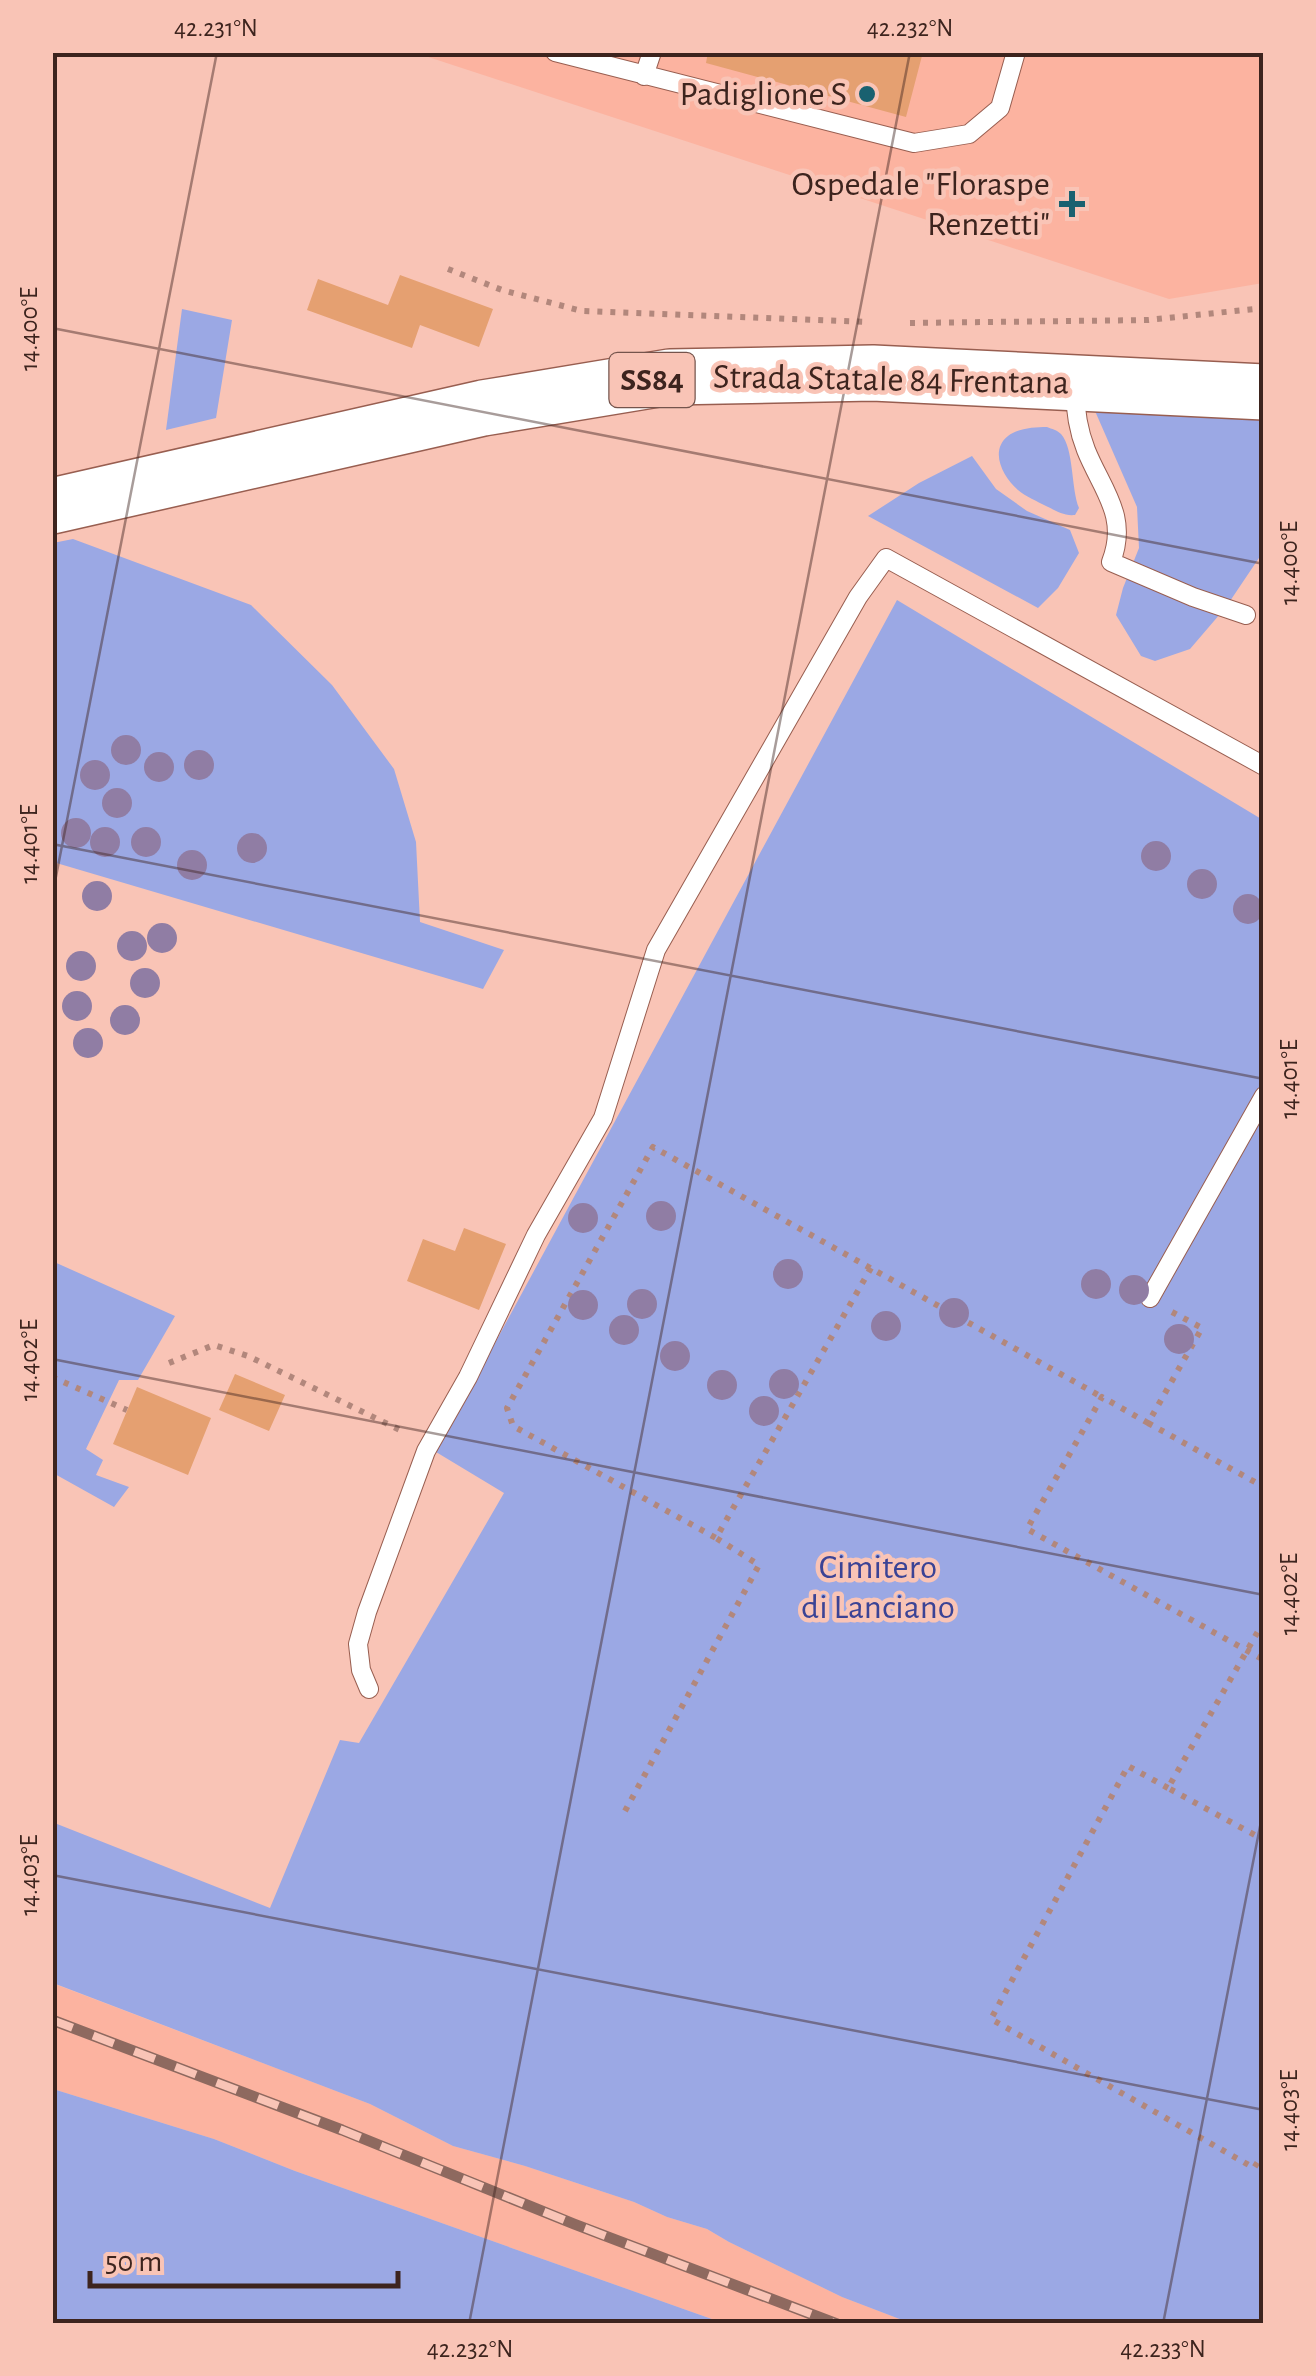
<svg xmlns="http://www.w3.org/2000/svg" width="1316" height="2376" viewBox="0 0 1316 2376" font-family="'Alegreya Sans',sans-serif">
<rect width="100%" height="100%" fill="#f9c4b6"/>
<path fill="#fcb3a0" d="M416,53H1263V283L1169,299Z
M52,1983L370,2104L453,2146L525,2166L634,2202L667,2217L707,2229L729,2242L842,2297L910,2323H723L295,2171L214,2139L53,2089Z"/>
<path fill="#9ba8e4" d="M182,309L232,320L216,418L166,430Z
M1095,411L1263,416V552L1226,607L1190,649L1155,661L1141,656L1116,615L1123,588L1139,548L1137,507Z
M1047,427C1052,429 1057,430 1061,434C1074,448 1071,489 1079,508L1075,515C1063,516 1057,511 1046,506C1037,501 1026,497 1018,490C1003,477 989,451 1008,436C1019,428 1034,427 1047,427Z
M972,456L996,489L1027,511L1070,530L1079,553L1058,588L1038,608L868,516L919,483Z
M73,539L251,605L332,685L394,769L416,842L420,922L504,950L483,989L53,862V543Z
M897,600L1263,820V2323H910L842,2297L729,2242L707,2229L667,2217L634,2202L525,2166L453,2146L370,2104L53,1983L52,1822L270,1908L340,1740L359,1743L504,1493L436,1452Z
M52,1261L175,1316L138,1380H119L86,1449L103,1460L96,1475L129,1487L114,1507L53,1473Z
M53,2089L214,2139L295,2171L723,2323H53Z"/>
<path fill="#e5a071" d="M708,52H923L906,117L706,63Z
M400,275L493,309L479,347L420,325L412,348L307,310L318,279L388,305Z
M464,1228L506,1244L479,1310L407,1281L423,1239L455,1251Z
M235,1374L285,1395L269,1431L219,1410Z
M137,1387L211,1418L188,1475L113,1444Z"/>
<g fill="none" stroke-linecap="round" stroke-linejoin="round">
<g stroke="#985e50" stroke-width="20">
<path id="service" d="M555,52L914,143L969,134L1000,108L1016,52
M644,76L652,52
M1075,388C1075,409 1078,430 1086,450C1102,490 1129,516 1111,562L1193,597L1246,615
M1150,1298L1264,1096
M369,1689L361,1670L358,1644L367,1612L426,1451L468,1377L536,1235L603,1118L656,950L858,597L886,558L1264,766"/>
</g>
<g stroke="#985e50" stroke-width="58">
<path id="primary" d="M52,506L483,408L670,377L873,373L1264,392"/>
</g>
<path stroke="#b2877c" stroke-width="6" stroke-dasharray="5 8" stroke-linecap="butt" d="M448,269L502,290L582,311L868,322
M910,323L1148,320L1264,308
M871,1268L716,1538L513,1426L507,1408L653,1147L1102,1397
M1172,1312L1202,1328L1148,1423L1102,1397L1027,1529L1264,1660
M169,1363L214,1345L248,1356L404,1432
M52,1377L127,1410
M1148,1423L1264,1487
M1264,1621L1168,1788L1264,1840
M1168,1788L1128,1766L991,2019L1254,2168L1264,2152
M625,1811L759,1565L716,1538"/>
<use href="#service" stroke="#fff" stroke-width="18"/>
<use href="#primary" stroke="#fff" stroke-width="55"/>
<g stroke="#8e695f" stroke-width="11">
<path id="rail" d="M52,2020L342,2130L574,2224L837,2324"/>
</g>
<use href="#rail" stroke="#f9c4b6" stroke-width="8" stroke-dasharray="22" stroke-linecap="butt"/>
</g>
<g fill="#907da4">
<circle cx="126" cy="750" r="15"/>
<circle cx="199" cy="765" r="15"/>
<circle cx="159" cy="767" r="15"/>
<circle cx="95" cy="775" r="15"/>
<circle cx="117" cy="803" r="15"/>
<circle cx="76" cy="833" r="15"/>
<circle cx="105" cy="842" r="15"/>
<circle cx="146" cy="842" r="15"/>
<circle cx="252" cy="848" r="15"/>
<circle cx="1156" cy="856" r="15"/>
<circle cx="192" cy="865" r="15"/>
<circle cx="1202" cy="884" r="15"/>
<circle cx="97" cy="896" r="15"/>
<circle cx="1248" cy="909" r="15"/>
<circle cx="162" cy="938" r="15"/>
<circle cx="132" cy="946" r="15"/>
<circle cx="81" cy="966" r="15"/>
<circle cx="145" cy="983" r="15"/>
<circle cx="77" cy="1006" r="15"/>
<circle cx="125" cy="1020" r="15"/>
<circle cx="88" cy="1043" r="15"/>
<circle cx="661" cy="1216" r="15"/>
<circle cx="583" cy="1218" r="15"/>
<circle cx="788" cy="1274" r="15"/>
<circle cx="1096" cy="1284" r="15"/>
<circle cx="1134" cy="1290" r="15"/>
<circle cx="642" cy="1304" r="15"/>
<circle cx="583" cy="1305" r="15"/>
<circle cx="954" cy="1313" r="15"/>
<circle cx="886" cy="1326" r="15"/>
<circle cx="624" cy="1330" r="15"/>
<circle cx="1179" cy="1339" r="15"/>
<circle cx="675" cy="1356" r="15"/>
<circle cx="784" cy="1384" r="15"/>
<circle cx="722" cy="1385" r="15"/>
<circle cx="764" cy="1411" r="15"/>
</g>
<path fill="none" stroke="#3d241e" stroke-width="2.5" stroke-opacity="0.45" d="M52,328L1264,564M52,844L1264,1079M52,897L217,52M52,1359L1264,1595M52,1875L1264,2110M469,2324L910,52M1163,2324L1264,1806"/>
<g fill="#196170" stroke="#f9c4b6" stroke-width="4">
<circle cx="867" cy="94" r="10"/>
<path d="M1067 189h10v10h10v10h-10v10h-10v-10h-10v-10h10z"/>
</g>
<g text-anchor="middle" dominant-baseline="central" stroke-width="9" stroke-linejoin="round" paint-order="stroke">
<rect fill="#f9c4b6" stroke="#75544c" stroke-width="2.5" x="609.5" y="353" width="85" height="54" rx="8"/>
<g font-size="32" font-weight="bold" fill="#3d241e">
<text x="652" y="380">SS84</text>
</g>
<g font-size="35" fill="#3d241e" stroke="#f9c4b6" text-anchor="end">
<text x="847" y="94">Padiglione S</text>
<text x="1050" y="184">Ospedale "Floraspe<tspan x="1050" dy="40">Renzetti"</tspan></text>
</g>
<g font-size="35" fill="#3d241e" stroke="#f9c4b6">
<text transform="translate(891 380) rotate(1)">Strada Statale 84 Frentana</text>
</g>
<g font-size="35" fill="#3b4395" stroke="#f9c4b6">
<text x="878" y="1567">Cimitero<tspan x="878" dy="40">di Lanciano</tspan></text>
</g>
</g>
<rect width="1316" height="2376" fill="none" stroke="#f9c4b6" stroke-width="110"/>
<path d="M90 2271v15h308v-15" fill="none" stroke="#3d241e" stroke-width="5"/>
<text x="105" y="2271" font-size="30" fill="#3d241e" stroke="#f9c4b6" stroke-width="8" paint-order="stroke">50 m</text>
<rect x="55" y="55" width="1206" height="2266" fill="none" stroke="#3d241e" stroke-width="4"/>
<g font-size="25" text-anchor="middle" fill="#3d241e">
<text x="216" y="36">42.231°N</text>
<text x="910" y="36">42.232°N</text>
<text transform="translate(28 329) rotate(-90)" y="9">14.400°E</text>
<text transform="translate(1288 563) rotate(-90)" y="9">14.400°E</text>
<text transform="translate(28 844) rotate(-90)" y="9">14.401°E</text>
<text transform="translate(1288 1079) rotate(-90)" y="9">14.401°E</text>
<text transform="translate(28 1360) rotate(-90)" y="9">14.402°E</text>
<text transform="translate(1288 1594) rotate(-90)" y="9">14.402°E</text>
<text transform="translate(28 1875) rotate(-90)" y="9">14.403°E</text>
<text transform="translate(1288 2110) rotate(-90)" y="9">14.403°E</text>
<text x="470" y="2357">42.232°N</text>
<text x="1163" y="2357">42.233°N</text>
</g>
</svg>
